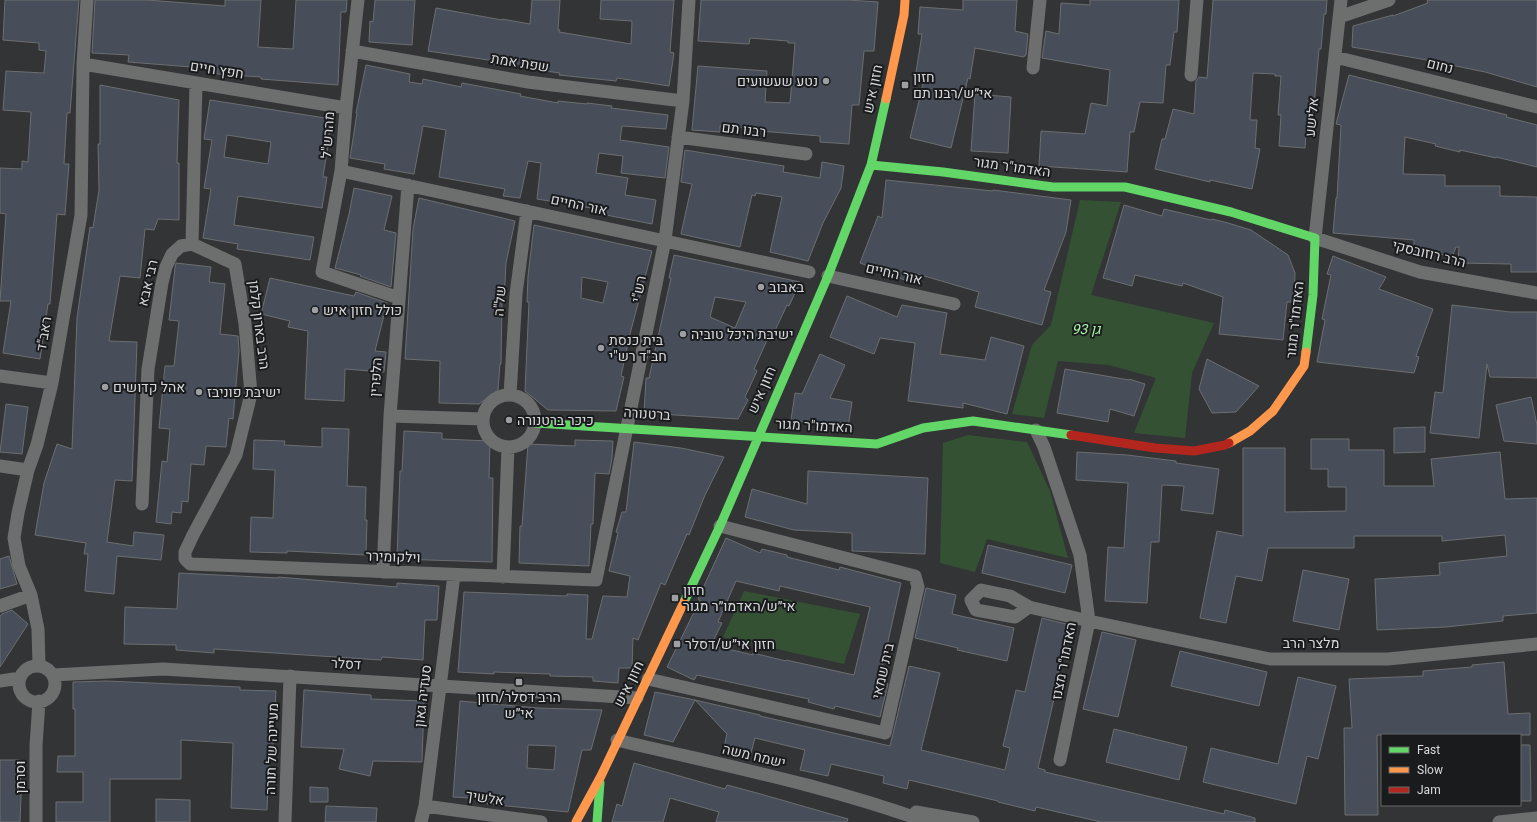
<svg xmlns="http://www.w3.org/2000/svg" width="1537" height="822" viewBox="0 0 1537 822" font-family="Georgia,Heebo,serif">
<rect width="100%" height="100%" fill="#323436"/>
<path fill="#345233" d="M1080,200L1121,202L1091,295L1214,323L1192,373L1185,438L1134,433L1156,378L1109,365L1058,361L1044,418L1012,414L1032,345L1051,325Z
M968,435L1027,442L1050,491L1068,558L987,539L975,572L940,563L943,443Z
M744,591L860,614L844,664L723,637Z"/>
<path fill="#474e5a" stroke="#6c6e70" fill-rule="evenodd" d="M5,0H79L70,113H67L64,164H69L65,215L57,214L50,304H48L40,359L3,353L11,301H0L6,214L0,213V168L22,169V161L28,162L31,112L3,110L6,71L44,73L46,51L39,50V43L3,40Z
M95,0H147L225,6V0H261L258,47L293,49L296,0H347L346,12H341L338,85L261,79V77L217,74V69L128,62L129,55L92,53Z
M375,0H415L412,45L369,42L370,21L373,22Z
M532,0H560L558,30H560L559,32L631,44L632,21L600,19L601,0H674L670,52L674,53L669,86L617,78L616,81L559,75L560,73L494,64L495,61L428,51L436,8L502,20V19L530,24Z
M701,0H848L878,2L874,51H864L859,105H852L849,144L820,142V136L760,131V129L720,126V132L692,130L698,66L767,71L765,102L790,103L795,43H788V41L750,38L749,44L698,41Z
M963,0H1017L1015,31L1028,34L1026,55H1025L1024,57L975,48L970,79L968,78L951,148L910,138L924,80L915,79L922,34H918L920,7L963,10Z
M1090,0H1179L1177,32H1174L1170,65H1166L1163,103L1140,102L1134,132H1130L1127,172L1039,166L1041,131L1085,134L1091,103L1107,106L1110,70L1042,58L1046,31L1059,34L1061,3L1090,5Z
M1213,0H1327L1326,14H1324L1321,49H1319L1313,117H1307L1305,148L1279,146L1281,115H1278L1281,76H1275V74L1253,73L1250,120H1257L1255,148L1260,149L1252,189L1210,180V182L1155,169L1162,139H1165L1173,109L1194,114L1196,81L1199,77L1207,78Z
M1427,0H1537V87L1485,72L1427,60L1352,47L1353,26L1393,15V16L1428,3Z
M366,65L410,74L409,82L422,84L423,79L461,87L462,83L521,94L520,96L558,103V101L587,104V103L612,106L611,108L668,115L666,129L622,126L620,140L669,147L665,178L621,173L623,156L599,153L596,173L628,178L625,195L656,200L652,224L596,213L597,209L537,199L541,163L528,161L520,198L503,196L505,189L439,177L446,130L423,126L414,174L384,169L385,164L350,158L357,113H356Z
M1349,75L1507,115L1506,117L1537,125V167L1496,157V158L1460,150V152L1435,146L1436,144L1405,137L1403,174L1445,175V186H1500V196L1537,197V272H1511V264L1458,263L1459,247H1456L1453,255L1414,254V240L1333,233L1336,198H1337L1341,125L1336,124Z
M100,85L179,100L177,163H179V220L158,219L154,230L145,229L140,278L120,276L109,341L137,342L132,481L115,480L107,542L133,546L134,532L164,535L161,560L117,556L114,594L85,591L88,554H84L86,543L35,535L44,483L57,444L72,449L77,318L90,227L93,228L99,190L98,144H100Z
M975,94L1011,97L1008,153L971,151Z
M210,100L332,119L323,177H327L322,208L238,196L234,225L314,237L310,260L237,249L238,244L203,238L211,189L204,188L212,140L204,139ZM227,135L271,142L268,164L224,157Z
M685,150L784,166L783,172L820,178L822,162L844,166L841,188L823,223L808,261L770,252L782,197L756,193L755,196L752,195L740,247L681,234L692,184L681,182Z
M886,180L993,191V190L1071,200L1066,232L1044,290L1051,292L1042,325L975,307L979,292L914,273L910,282L860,263L878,216L882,218Z
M354,188L392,196L384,230L396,233L391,287L360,276L361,275L335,268L349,214Z
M419,198L515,221L506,263L504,301H502L501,364H500L498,390L479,404L439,403L440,361L405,359L413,229Z
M1124,205L1162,216L1164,209L1211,220L1212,219L1228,223L1251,230L1288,255L1295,273L1294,302H1287L1283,340L1219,334L1223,297L1183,283L1182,286L1135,275L1132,286L1103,278Z
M534,225L652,251L630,334L621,376L624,377L616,411L548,410L525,391L529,302H527L528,276ZM582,277L608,282L603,303L581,298Z
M674,255L800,282L789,306L787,305L771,339L768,338L754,369L757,371L745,397L748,400L738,419L644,413L646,378H649L671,278H669ZM715,297L746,302L735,328L710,317Z
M1333,256L1386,277L1379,289L1433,309L1416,356L1419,357L1414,373L1317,362L1325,320L1322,319L1331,275L1327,274Z
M176,263L211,267L209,282L225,284L220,334L238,336L239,351L233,419L229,418L226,447L206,446L204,465L191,464L188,502L182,501L181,513L172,512L171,524L156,522L162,461L167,462L170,429L159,428L165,366H174L179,321L169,320L175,268Z
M270,278L354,296L356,292L387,303L375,351L386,352L384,372L345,369L344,401L305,399L308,331L288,327L290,321L261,314Z
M847,296L897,317L902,305L947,313L940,354L985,360L991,337L1024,346L1007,414L963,403V408L908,401L915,343L880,338L874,354L830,337Z
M1452,305L1510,312H1537V378L1490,377L1487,364L1479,438L1430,433L1435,392L1443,393Z
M820,354L845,365L830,398L852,402L848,428L791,420L795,393L802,394Z
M1207,359L1259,386L1236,412L1212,413L1199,389Z
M1065,369L1129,380V379L1145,384L1134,416L1110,409L1108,422L1057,413Z
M1531,397L1537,425V444L1504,441L1496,405Z
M6,404L28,407L22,454L0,452Z
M1425,427V452L1394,453V428Z
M322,428L349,429L347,486L366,487L365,520H367L366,555L287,551V553L250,552L251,517L273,518L275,470L253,469L254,440L285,441L284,445L322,447Z
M404,431L442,433V439L490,441L489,478H493L492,562L397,559L400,471H402Z
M1311,439H1349V450H1384V486H1434L1431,459L1500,452L1505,499L1537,498V613L1503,616V621L1446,627L1377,630L1375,579L1440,575L1439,563L1507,556L1505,535L1442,541V536H1354V548H1268L1262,581L1236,576L1226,623L1200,618L1217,531L1243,536V448H1285V512L1346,511V487H1328V469H1311Z
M575,440L613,441L612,459L609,474L595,473L593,524H591L589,566L519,563L520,526H522L528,444L575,446Z
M634,442L681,448L724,457L705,495L689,535L687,534L665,585L661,583L638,640L633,638L632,668H619L618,683L593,681V677L550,676V674L494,672V674L458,672L464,592L567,596V594L588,595L586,639H592L603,596L627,597L630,576L609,571L618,533L616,532L622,512H626Z
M1077,452L1127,455L1176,461V463L1219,469L1213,514L1181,510L1184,486L1162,485L1159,542H1151L1147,603L1105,601L1108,547L1124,548L1128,483L1076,480Z
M808,471L928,478L925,554L852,551V533L794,530L745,517L752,489L807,504Z
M726,538L760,553L762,549L787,555V557L839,570L840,567L901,583L879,682L888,684L880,717L835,706L834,709L808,702L809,699L697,675L694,680L667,667L700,600L698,599ZM736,581L779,591L780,586L870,607L854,675L786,660V661L753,653V655L711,645L722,623L718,622Z
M988,545L1072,565L1065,593L982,573Z
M9,556L17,584L0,589V559Z
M1303,570L1349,579L1339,630L1293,621Z
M179,573L278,578V577L397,587V583L439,586L437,620H425L423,660L382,657L381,660L214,649V653L176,650V645L124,644L125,607L177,609Z
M926,588L956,595L952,614L1014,628L1007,661L957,650L958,648L915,638Z
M12,610L28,624L0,667V616L2,614Z
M1042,618L1070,625L1052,698L1054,699L1038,768L1045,770V772L1224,814L1225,810L1255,818V822H1101L1036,807L1035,811L998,802V801L909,780L907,789L883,783L884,776L831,764L828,776L800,770L805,750L755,738L751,753L724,747L727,734L695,700L760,715V716L890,746L909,666L940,673L921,750L1005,770L1010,748L1003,746L1016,690L1025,692Z
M1102,632L1136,640L1118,717L1083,709Z
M1180,651L1267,672L1259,706L1171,686Z
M1504,662L1508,714L1530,713V735H1377L1378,815H1345L1344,728H1352L1349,679L1423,676V671L1472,667V665Z
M1298,677L1336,686L1318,759L1307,756L1296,804L1203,782L1211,748L1278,764Z
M107,681L240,687V690L276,691L273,746H270L267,810L231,808L233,743L181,740V779H110V822H56V802H83V772H57L58,756H75V709H73V682Z
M304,690L371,695V699L424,701L422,762L373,761L370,776L339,769L344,749L301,747Z
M655,692L695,700L673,742L644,735Z
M460,701L538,708L602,710L591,750H582L568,812L487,804L488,799L453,797ZM528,745L556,746L554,770L527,768Z
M1114,729L1187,747L1179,780L1106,762Z
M1520,745H1530L1531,801H1520Z
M0,760H20L21,796L20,822H0Z
M634,763L725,789L727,785L757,793L848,819L847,822H716L719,812L670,798L663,822H612L617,804L622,806Z
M310,787L328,788V802H310Z
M156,799L190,800V822H156Z
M326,806L377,808L376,822H325Z"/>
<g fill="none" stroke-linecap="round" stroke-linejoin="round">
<path stroke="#6d6e6e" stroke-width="13" d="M358,0L346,108L341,171L322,272L399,298
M1341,0L1315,238L1420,272L1537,293
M1339,17L1389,0
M352,51L528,82L683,101
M1335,57L1537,107
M83,64L346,108
M1033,68L1040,0
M1191,75L1197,0
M678,137L806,154
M341,171L809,272
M192,244L235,264L245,324L251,394L236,455L193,535L185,552V559L190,564L596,580L665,240L683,101L689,0
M828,276L954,304
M0,376L52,383
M510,395L516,294L527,211
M483 421a26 26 0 1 1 52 0a26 26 0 1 1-52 0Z
M390,416L483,419
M1036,430L1044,447L1080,555L1089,621L1060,760
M0,466L28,470
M142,504L148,369L162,283L166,267L172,254L181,246L192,244L196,83
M383,572L390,416L408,185
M503,577L508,447
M981,590L1010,596L1029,607L1015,617L976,610L971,600Z
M0,606L31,595
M1029,607L1089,621L1270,659H1388L1537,644
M39,665L38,629L31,595L19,566L14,538L18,513L28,470L37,445L52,383L81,215L83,64L87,0
M19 684a18 18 0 1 1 36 0a18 18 0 1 1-36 0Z
M53,675L163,669L637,698
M648,679L885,733L918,587L915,576L720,526
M0,681L20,678
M617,740C721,765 826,785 927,822
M425,806L541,822
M916,812L973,822
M36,822V746L39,701
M285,822L290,676
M421,822L425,806L454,575
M1499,822L1537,818"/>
<path stroke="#63d668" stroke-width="9" d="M871,165L943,172L1053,187H1125L1231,212L1315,238L1313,295L1306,352
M535,423L877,444L923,428L973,421L1071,435
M684,602L720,526L828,276L871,165L886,99
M597,822L600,783"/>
<path stroke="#ff974d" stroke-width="9" d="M886,99L904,15L905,0
M1229,443L1250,431L1273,411L1304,366L1306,352
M576,822L601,776L684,602"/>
<path stroke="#b3261e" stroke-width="9" d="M1071,435L1155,448L1194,451L1225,445L1229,443"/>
</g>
<g fill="#9e9fa2" stroke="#191b1d" stroke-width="1.5">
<circle cx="826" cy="81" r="4"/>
<rect x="901" y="81" width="8" height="8" rx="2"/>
<circle cx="761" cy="287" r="4"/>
<circle cx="315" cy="310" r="4"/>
<circle cx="683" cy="334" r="4"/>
<circle cx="601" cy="348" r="4"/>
<circle cx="105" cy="387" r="4"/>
<circle cx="199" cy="392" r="4"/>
<circle cx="509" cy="420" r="4"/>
<rect x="671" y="594" width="8" height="8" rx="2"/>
<rect x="673" y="640" width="8" height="8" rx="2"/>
<rect x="515" y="678" width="8" height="8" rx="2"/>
</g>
<g text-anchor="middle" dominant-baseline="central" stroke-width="4" stroke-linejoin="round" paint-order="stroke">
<g font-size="14" fill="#d8d9dc" stroke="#191b1d">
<text transform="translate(520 63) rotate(9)">שפת אמת</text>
<text transform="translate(1440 66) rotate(14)">נחום</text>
<text transform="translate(217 70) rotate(9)">חפץ חיים</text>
<text transform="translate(873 89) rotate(-78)">חזון איש</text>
<text transform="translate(1312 117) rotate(-84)">אלישע</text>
<text transform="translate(744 130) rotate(7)">רבנו תם</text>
<text transform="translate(328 135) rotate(-86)">מהרש"ל</text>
<text transform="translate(1012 167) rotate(8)">האדמו"ר מגור</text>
<text transform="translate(579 205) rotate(12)">אור החיים</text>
<text transform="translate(1429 254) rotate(14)">הרב רוזובסקי</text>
<text transform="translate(894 274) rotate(13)">אור החיים</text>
<text transform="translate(148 283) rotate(-77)">רבי אבא</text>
<text transform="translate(639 289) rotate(-79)">רש"י</text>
<text transform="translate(500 301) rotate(-85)">של"ה</text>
<text transform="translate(1295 320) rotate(-84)">האדמו"ר מגור</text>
<text transform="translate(259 325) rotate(83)">הרב בארון קלמן</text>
<text transform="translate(44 334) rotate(-80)">ראב"ד</text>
<text transform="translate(376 377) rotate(-86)">הלפרין</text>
<text transform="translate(762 390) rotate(-66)">חזון איש</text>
<text transform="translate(647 414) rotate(4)">ברטנורה</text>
<text transform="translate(814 426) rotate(3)">האדמו"ר מגור</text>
<text transform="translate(393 557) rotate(2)">וילקומירר</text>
<text x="1311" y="643">מלצר הרב</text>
<text transform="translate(1064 661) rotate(-79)">האדמו"ר מצנז</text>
<text transform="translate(346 664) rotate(3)">דסלר</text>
<text transform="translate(883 671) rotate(-77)">בית שמאי</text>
<text transform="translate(629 684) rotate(-63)">חזון איש</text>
<text transform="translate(423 696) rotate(-83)">סעדיה גאון</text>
<text transform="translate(272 749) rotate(-88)">מעיינה של תורה</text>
<text transform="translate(754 756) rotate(13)">ישמח משה</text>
<text transform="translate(20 777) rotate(-90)">וסרמן</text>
<text transform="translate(485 798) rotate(8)">אלשיך</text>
</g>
<g font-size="14" fill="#d8d9dc" stroke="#191b1d" text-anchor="start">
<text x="913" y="77">חזון<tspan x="913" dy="16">אי״ש/רבנו תם</tspan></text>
<text x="818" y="81" text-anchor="end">נטע שעשועים</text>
<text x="769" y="287">באבוב</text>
<text x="323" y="310">כולל חזון איש</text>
<text x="691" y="334">ישיבת היכל טוביה</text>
<text x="609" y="340">בית כנסת<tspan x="609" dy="16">חב"ד רש"י</tspan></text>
<text x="113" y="387">אהל קדושים</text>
<text x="207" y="392">ישיבת פוניבז</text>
<text x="517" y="420">כיכר ברטנורה</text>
<text x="683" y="590">חזון<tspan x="683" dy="16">אי״ש/האדמו״ר מגור</tspan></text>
<text x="685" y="644">חזון אי״ש/דסלר</text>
<text x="519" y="697" text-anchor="middle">הרב דסלר/חזון<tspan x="519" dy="16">אי״ש</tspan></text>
</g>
<g font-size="14" font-style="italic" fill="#a8f6a6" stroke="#191b1d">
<text x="1086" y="329">גן 93</text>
</g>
</g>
<rect x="1381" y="734" width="140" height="72" fill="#191b1d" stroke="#656769"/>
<rect x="1389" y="747" width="20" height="6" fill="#63d668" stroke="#656769"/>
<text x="1417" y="754" font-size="12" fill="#d8d9dc">Fast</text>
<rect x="1389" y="767" width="20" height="6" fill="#ff974d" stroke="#656769"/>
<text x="1417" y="774" font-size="12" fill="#d8d9dc">Slow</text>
<rect x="1389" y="787" width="20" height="6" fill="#b3261e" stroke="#656769"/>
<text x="1417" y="794" font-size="12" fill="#d8d9dc">Jam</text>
</svg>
